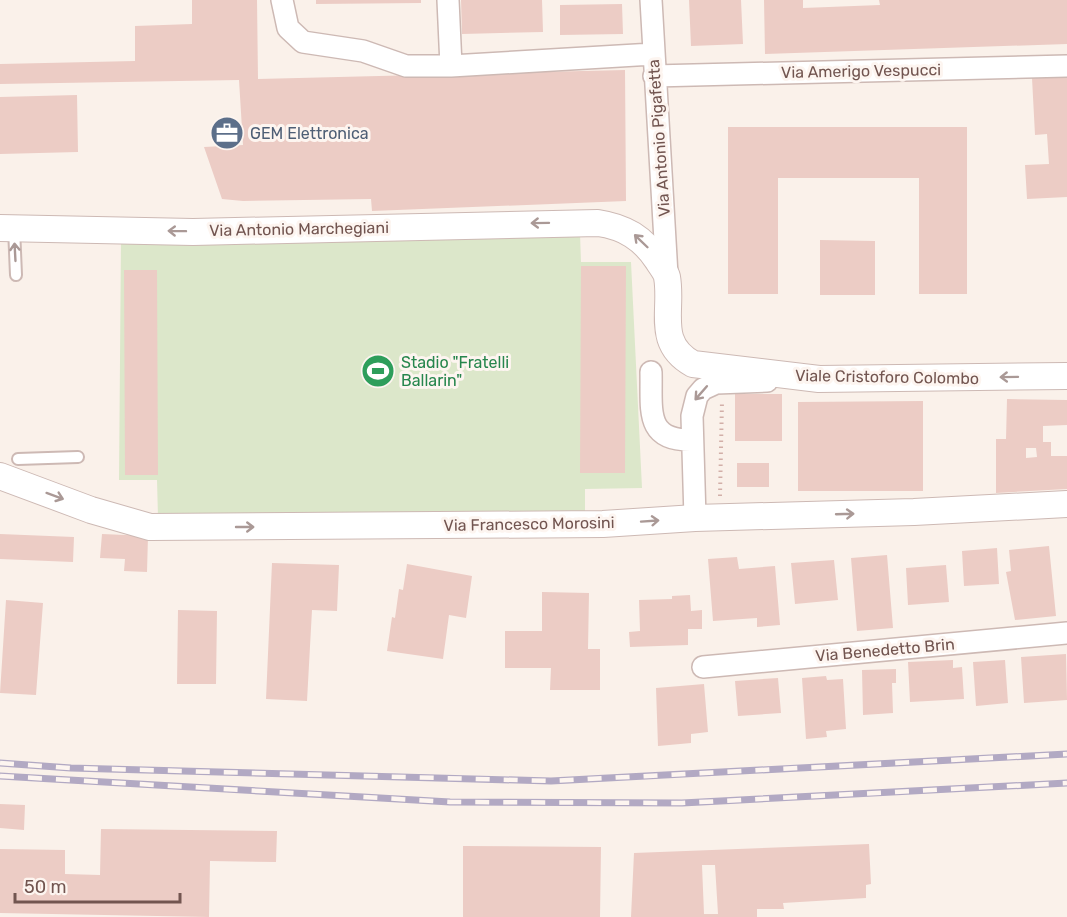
<svg xmlns="http://www.w3.org/2000/svg" width="1067" height="917" viewBox="0 0 1067 917" font-family="Rubik,sans-serif">
<rect width="100%" height="100%" fill="#faf1ea"/>
<path fill="#dce7ca" d="M580,233L581,262H631L642,488L585,489V517H158L157,480H119L121,239Z"/>
<path fill="#ecccc5" fill-rule="evenodd" d="M192,0H257L258,79L625,70L626,201L372,211L371,199L243,201L222,199L204,147L243,145L239,80L0,84V64L135,61V26L192,24Z
M316,0H421V3L316,4Z
M461,0H542L543,32L462,34Z
M689,0H741L743,44L691,46Z
M764,0H803V8L880,5L879,0H1067V44L765,54Z
M622,4L623,34L560,35V5Z
M1067,76V197L1027,199L1025,165L1049,164L1047,134L1035,135L1032,78Z
M77,95L78,152L0,154V97Z
M728,127H967V294H919V178H778V294H728Z
M820,240L875,241V295H820Z
M581,266H626L625,473H580Z
M124,270H157L158,475H125Z
M735,394H782V441H735Z
M1007,399L1067,400V425L1043,426V442H1051V456H1067V489L996,493V439H1006ZM1026,448H1036L1037,457L1026,458Z
M923,401V491H798V402Z
M737,463H769V487H737Z
M0,534L74,537L73,562L0,559Z
M102,534L148,536L147,572L124,571L125,559L100,558Z
M1049,546L1056,616L1015,620L1006,572L1011,571L1009,550Z
M997,548L999,584L964,586L962,551Z
M887,555L893,628L857,631L851,558Z
M737,557L739,569L775,566L780,625L757,627V618L713,621L708,559Z
M834,560L838,600L795,604L791,563Z
M272,563L339,565L337,611L312,610L307,701L266,699Z
M407,564L472,576L466,618L449,615L443,659L387,651L392,617L395,618L399,589L403,590Z
M946,565L949,602L908,605L906,568Z
M542,592L589,593L588,649H600V690H550L551,668H505V631H542Z
M690,595L691,611L702,610V629H688V645L630,647L629,632L640,631L639,600L672,599V596Z
M6,600L43,603L36,695L0,693Z
M178,610L217,611L216,684H177Z
M1066,654L1067,700L1024,703L1021,657Z
M953,660V668L962,667L964,699L910,702L908,662Z
M1005,660L1008,703L976,706L973,662Z
M896,669V683H892L893,713L863,715L862,670Z
M826,676L827,680L843,679L846,729L826,731L827,737L806,739L802,678Z
M778,678L781,713L738,716L735,681Z
M704,684L708,732L691,734V743L658,746L656,688Z
M0,804L25,805L24,830L0,828Z
M101,829L277,831L276,862L210,861L209,917L0,913V849L65,850V874L100,875Z
M869,844L871,884L866,885V898L783,903L784,909H757V917H631L634,853ZM702,865H715L718,914H704Z
M463,846L601,847L600,917H463Z"/>
<g fill="none" stroke-linecap="round" stroke-linejoin="round">
<g stroke="#cdb9b4" stroke-width="14">
<path id="service" d="M14,228L16,275
M18,459L78,457"/>
</g>
<g stroke="#cdb9b4" stroke-width="24">
<path id="minor" d="M282,0L288,28L303,42L363,51L406,66H451L653,54
M448,0L451,66
M651,0L667,275
M654,76L1067,66
M651,372C652,409 644,441 692,440
M695,518L692,416L697,396L703,389L716,383L767,381
M703,667L1067,633"/>
</g>
<g stroke="#cdb9b4" stroke-width="28">
<path id="tertiary" d="M0,228L193,232L598,223C625,227 643,238 658,261C661,266 666,272 667,277C673,310 655,343 693,364L819,379L1067,376
M0,476L91,510L150,527L603,524L695,518L914,512L1067,504"/>
</g>
<path stroke="#d2afa8" stroke-width="4" stroke-dasharray="1.5 4.5" stroke-linecap="butt" d="M720,496L722,401"/>
<use href="#service" stroke="#fff" stroke-width="10"/>
<use href="#minor" stroke="#fff" stroke-width="21"/>
<use href="#tertiary" stroke="#fff" stroke-width="26"/>
<g stroke="#b2a9c3" stroke-width="7">
<path id="rail" d="M0,763L71,768L551,781L1067,754
M0,776L450,802L682,803L1067,783"/>
</g>
<use href="#rail" stroke="#fdf5f0" stroke-width="4.5" stroke-dasharray="14" stroke-linecap="butt"/>
</g>
<defs><path id="oneway-shaft" d="M-6 0H5M1.5-3L5.5 0L1.5 3" fill="none" stroke-width="1.6" stroke-linecap="round" stroke-linejoin="round" transform="scale(1.5)"/></defs>
<g stroke="#aa9996">
<use href="#oneway-shaft" transform="translate(540 223) rotate(179)"/>
<use href="#oneway-shaft" transform="translate(177 231) rotate(-179)"/>
<use href="#oneway-shaft" transform="translate(641 241) rotate(-136)"/>
<use href="#oneway-shaft" transform="translate(15 252) rotate(-93)"/>
<use href="#oneway-shaft" transform="translate(1009 377) rotate(179)"/>
<use href="#oneway-shaft" transform="translate(701 393) rotate(131)"/>
<use href="#oneway-shaft" transform="translate(55 496) rotate(20)"/>
<use href="#oneway-shaft" transform="translate(845 514) rotate(-2)"/>
<use href="#oneway-shaft" transform="translate(650 521) rotate(-4)"/>
<use href="#oneway-shaft" transform="translate(245 527)"/>
</g>
<defs>
<g id="office-disc" transform="scale(1.725)"><circle r="9.5" fill="#5c6f8a" stroke="#fdf5f0"/><path d="M-6-3h4V-5.5h4V-3h4V5H-6ZM-1-4.5V-3h2v-1.5ZM-6 0V1H6V0Z" fill="#fff"/></g>
<g id="stadium-disc" transform="scale(1.725)"><circle r="9.5" fill="#2e9e5b" stroke="#fdf5f0"/><path d="M0-5a6.5 5 0 1 0 0 10a6.5 5 0 1 0 0-10ZM-3.5-1.8h7v3.6h-7Z" fill="#fff"/></g>
</defs>
<g fill-rule="evenodd">
<use href="#office-disc" x="227" y="133"/>
<use href="#stadium-disc" x="378" y="371"/>
</g>
<g text-anchor="middle" dominant-baseline="central" stroke-width="6" stroke-linejoin="round" paint-order="stroke">
<g font-size="16" fill="#725550" stroke="#fdf5f0">
<text transform="translate(861 71) rotate(-1)">Via Amerigo Vespucci</text>
<text transform="translate(659 138) rotate(-94)">Via Antonio Pigafetta</text>
<text transform="translate(299 229) rotate(-1)">Via Antonio Marchegiani</text>
<text transform="translate(887 377) rotate(1)">Viale Cristoforo Colombo</text>
<text transform="translate(529 524) rotate(-1)">Via Francesco Morosini</text>
<text transform="translate(885 650) rotate(-5)">Via Benedetto Brin</text>
</g>
<g font-size="16" fill="#4e5e75" stroke="#fdf5f0" text-anchor="start">
<text x="250" y="133">GEM Elettronica</text>
</g>
<g font-size="16" fill="#27864d" stroke="#fdf5f0" text-anchor="start">
<text x="401" y="362">Stadio "Fratelli<tspan x="401" dy="18">Ballarin"</tspan></text>
</g>
</g>
<path d="M15 893v9h165v-9" fill="none" stroke="#725550" stroke-width="3"/>
<text x="24" y="893" font-size="18" fill="#725550" stroke="#fdf5f0" stroke-width="4.5" paint-order="stroke">50 m</text>
</svg>
